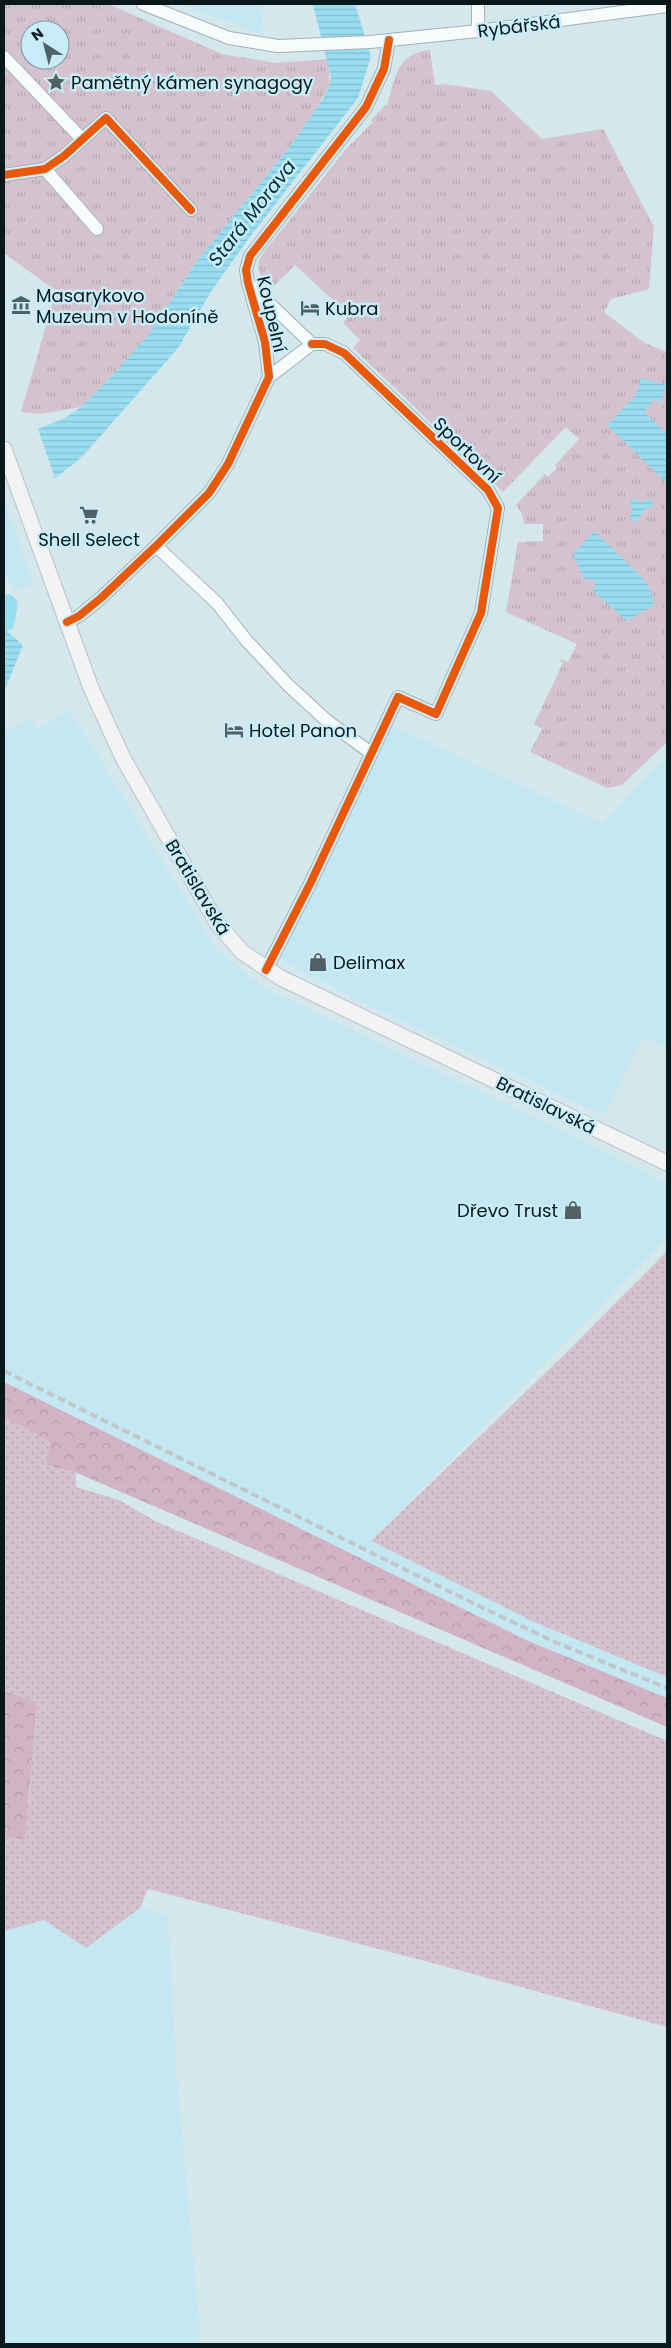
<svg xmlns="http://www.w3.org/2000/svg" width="671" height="2348" viewBox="0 0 671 2348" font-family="Poppins,sans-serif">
<defs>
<pattern id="forest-crowns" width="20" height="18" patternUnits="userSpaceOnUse" patternTransform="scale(1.25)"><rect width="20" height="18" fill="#d1b3c3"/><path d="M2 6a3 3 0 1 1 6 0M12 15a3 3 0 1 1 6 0" fill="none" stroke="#b299a7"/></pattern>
<pattern id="park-tufts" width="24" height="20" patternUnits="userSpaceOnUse" patternTransform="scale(1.25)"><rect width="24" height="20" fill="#d4c3ce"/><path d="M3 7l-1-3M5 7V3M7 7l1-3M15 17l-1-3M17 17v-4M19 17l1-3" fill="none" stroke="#b5a7b0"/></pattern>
<pattern id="garden-dots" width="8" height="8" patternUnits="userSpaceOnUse" patternTransform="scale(1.25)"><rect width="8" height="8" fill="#d4c3ce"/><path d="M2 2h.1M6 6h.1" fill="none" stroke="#b5a7b0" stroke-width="1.8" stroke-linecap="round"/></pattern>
<pattern id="water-rules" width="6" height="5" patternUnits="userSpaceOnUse" patternTransform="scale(1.25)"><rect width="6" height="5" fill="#98ddf0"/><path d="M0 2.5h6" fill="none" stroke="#82bdcd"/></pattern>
</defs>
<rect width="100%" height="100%" fill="#d3e7ed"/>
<path fill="#c4e8f1" d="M181,4H261L263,35Z
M4,502L34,583L15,591L4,573Z
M69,709L215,947L264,988L582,1140L667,1184V1238L371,1541L534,1622L667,1677V1698L526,1640L4,1382V758L6,756L4,749L5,734L30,718L38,730Z
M391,725L602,823L667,756V1048L643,1037L608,1109L602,1115L364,1003L279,959Z
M140,1908L168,1916L177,2080L201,2344H4V1931L44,1920L86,1948Z"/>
<path fill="url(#forest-crowns)" d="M4,1382L526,1640L667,1698V1727L77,1473L46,1465L50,1442L4,1417Z
M4,1691L37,1701L25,1841L4,1835Z"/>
<path fill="url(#park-tufts)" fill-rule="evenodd" d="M4,4H108L222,54L276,63L328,59L330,85L311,117L292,144L196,262L150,333L108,380L81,407L40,414L21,412L56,291L4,253ZM30,30H60V60H30Z
M430,50L435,85L445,84L491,91L542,139L603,129L654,227L649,289L611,299L604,312L643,342L667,352V742L622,785L607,788L530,752L542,729L534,724L563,663L560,660V659L568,662L577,644L506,612L518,542L543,541V524H524L522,514L516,505L545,474L548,477L557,468L555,465L579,439L566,427L503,492L353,348L360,340L343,323L349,315L295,265L272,288C262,279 254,270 261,256L346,149L373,122L371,120L385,105L387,106C395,79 396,53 430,50Z"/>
<path fill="url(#garden-dots)" d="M667,1251V1677L534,1622L371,1541L570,1349Z
M4,1417L50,1442L46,1465L76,1473V1487L119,1500L155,1521L667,1741V2027L440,1965L148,1889L140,1908L86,1948L44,1920L4,1931V1835L25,1840L37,1701L4,1691Z"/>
<path fill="url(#water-rules)" d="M313,4H355L371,56L358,98L249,238L212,290L178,348L90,448L75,463L55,478L38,429L65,418L81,407L108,380L150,333L196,262L292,144L324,97L330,85L331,77Z
M641,378L666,385L661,402L652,399V403L644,412L667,434V483L607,425L636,395Z
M633,499L642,502L650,499L653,506L645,509L637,521H633L630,519V514L633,511L630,503Z
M594,531L642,577L650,589L654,605L627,621L593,591L596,581L584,579L573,554Z
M4,629L23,645L4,692Z"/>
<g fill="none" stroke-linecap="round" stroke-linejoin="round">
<path stroke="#98ddf0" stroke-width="21" d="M4,622L7,605"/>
<g stroke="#a1b1b5" stroke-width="14">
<path id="minor" d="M143,4L229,38L278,46L370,42L478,31L667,6
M478,4V31
M4,57L82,139
M45,169L97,229
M4,175L45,169L64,156L106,118L191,210
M250,285L312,344
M269,377L312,344
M156,546L217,603L246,640L288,685L326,720L371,753
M67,622L79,616L101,598L156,546L209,493L228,464L269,377L265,342L248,283L246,270L250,256L366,107L384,69L389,40
M266,970L310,884L398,697L436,714L481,613L498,508L488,490L344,353L325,344H312"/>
</g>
<g stroke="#bac4c7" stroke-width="17">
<path id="major" d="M4,449L91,688L123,758L217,923L242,952L281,978L667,1163"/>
</g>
<use href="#minor" stroke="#f8fbfc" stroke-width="12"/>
<use href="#major" stroke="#f3f2f4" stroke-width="15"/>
<path stroke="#c1c7c8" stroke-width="4" stroke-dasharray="8 4" stroke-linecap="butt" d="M4,1371L483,1608L557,1643L667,1688"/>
<g stroke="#c8edf8" stroke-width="11">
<path id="cycleway" d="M4,175L45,169L64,156L106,118L191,210
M67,622L79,616L101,598L156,546L209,493L228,464L269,377L265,342L248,283L246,270L250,256L366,107L384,69L389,40
M266,970L310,884L398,697L436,714L481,613L498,508L488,490L344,353L325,344H312"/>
</g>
<use href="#cycleway" stroke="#e8590c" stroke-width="8"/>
</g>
<defs>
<g id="sight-bare" transform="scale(1.5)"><path d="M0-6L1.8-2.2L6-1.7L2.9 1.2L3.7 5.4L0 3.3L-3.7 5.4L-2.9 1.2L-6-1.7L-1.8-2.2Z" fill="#506065" stroke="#c8edf8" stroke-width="2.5" paint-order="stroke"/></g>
<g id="museum-bare" transform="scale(1.5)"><path d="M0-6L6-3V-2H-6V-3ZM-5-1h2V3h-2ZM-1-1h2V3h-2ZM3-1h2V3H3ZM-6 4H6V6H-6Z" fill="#506065" stroke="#c8edf8" stroke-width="2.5" paint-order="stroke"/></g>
<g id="hotel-bare" transform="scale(1.5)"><path d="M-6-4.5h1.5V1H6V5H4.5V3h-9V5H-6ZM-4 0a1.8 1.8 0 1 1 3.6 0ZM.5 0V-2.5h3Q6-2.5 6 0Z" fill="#506065" stroke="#c8edf8" stroke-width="2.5" paint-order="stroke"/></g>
<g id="supermarket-bare" transform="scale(1.5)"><path d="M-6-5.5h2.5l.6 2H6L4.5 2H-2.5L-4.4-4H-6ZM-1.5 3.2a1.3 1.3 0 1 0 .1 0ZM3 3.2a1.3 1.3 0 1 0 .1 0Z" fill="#506065" stroke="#c8edf8" stroke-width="2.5" paint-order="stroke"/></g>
<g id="shop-bare" transform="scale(1.5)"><path d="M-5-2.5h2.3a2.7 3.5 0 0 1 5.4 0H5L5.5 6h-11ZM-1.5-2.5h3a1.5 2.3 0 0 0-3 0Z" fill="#506065" stroke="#c8edf8" stroke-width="2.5" paint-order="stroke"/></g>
</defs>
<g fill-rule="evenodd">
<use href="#sight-bare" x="56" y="82"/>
<use href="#museum-bare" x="21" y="305"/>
<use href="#hotel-bare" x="310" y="308"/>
<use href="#supermarket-bare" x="89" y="515"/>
<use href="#hotel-bare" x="234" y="730"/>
<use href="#shop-bare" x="318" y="962"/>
<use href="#shop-bare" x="573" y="1210"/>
</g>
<g text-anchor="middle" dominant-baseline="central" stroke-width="5" stroke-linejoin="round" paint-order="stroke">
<g font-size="18" fill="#0a181c" stroke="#c8edf8">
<text transform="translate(519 26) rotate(-7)">Rybářská</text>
<text transform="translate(272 314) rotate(77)">Koupelní</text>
<text transform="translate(467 450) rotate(44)">Sportovní</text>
<text transform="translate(198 887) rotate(59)">Bratislavská</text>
<text transform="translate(546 1105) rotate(26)">Bratislavská</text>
</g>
<g font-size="18" fill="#0a181c" stroke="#c8edf8" text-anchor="start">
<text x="71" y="82">Pamětný kámen synagogy</text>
<text x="36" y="295">Masarykovo<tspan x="36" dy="21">Muzeum v Hodoníně</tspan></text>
<text x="325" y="308">Kubra</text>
<text x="89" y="539" text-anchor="middle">Shell Select</text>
<text x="249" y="730">Hotel Panon</text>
<text x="333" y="962">Delimax</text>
<text x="558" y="1210" text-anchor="end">Dřevo Trust</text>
</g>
<g font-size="19" font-style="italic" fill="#012f39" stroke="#c8edf8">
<text transform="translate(252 213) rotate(-52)">Stará Morava</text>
</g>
</g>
<rect width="671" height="2348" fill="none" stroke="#0a181c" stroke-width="10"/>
<g transform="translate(45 45) rotate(324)"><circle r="24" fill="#c8edf8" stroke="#7c98a0"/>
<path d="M0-4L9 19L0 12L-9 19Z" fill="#506065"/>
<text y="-8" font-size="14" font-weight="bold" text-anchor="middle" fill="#0a181c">N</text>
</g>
</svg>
